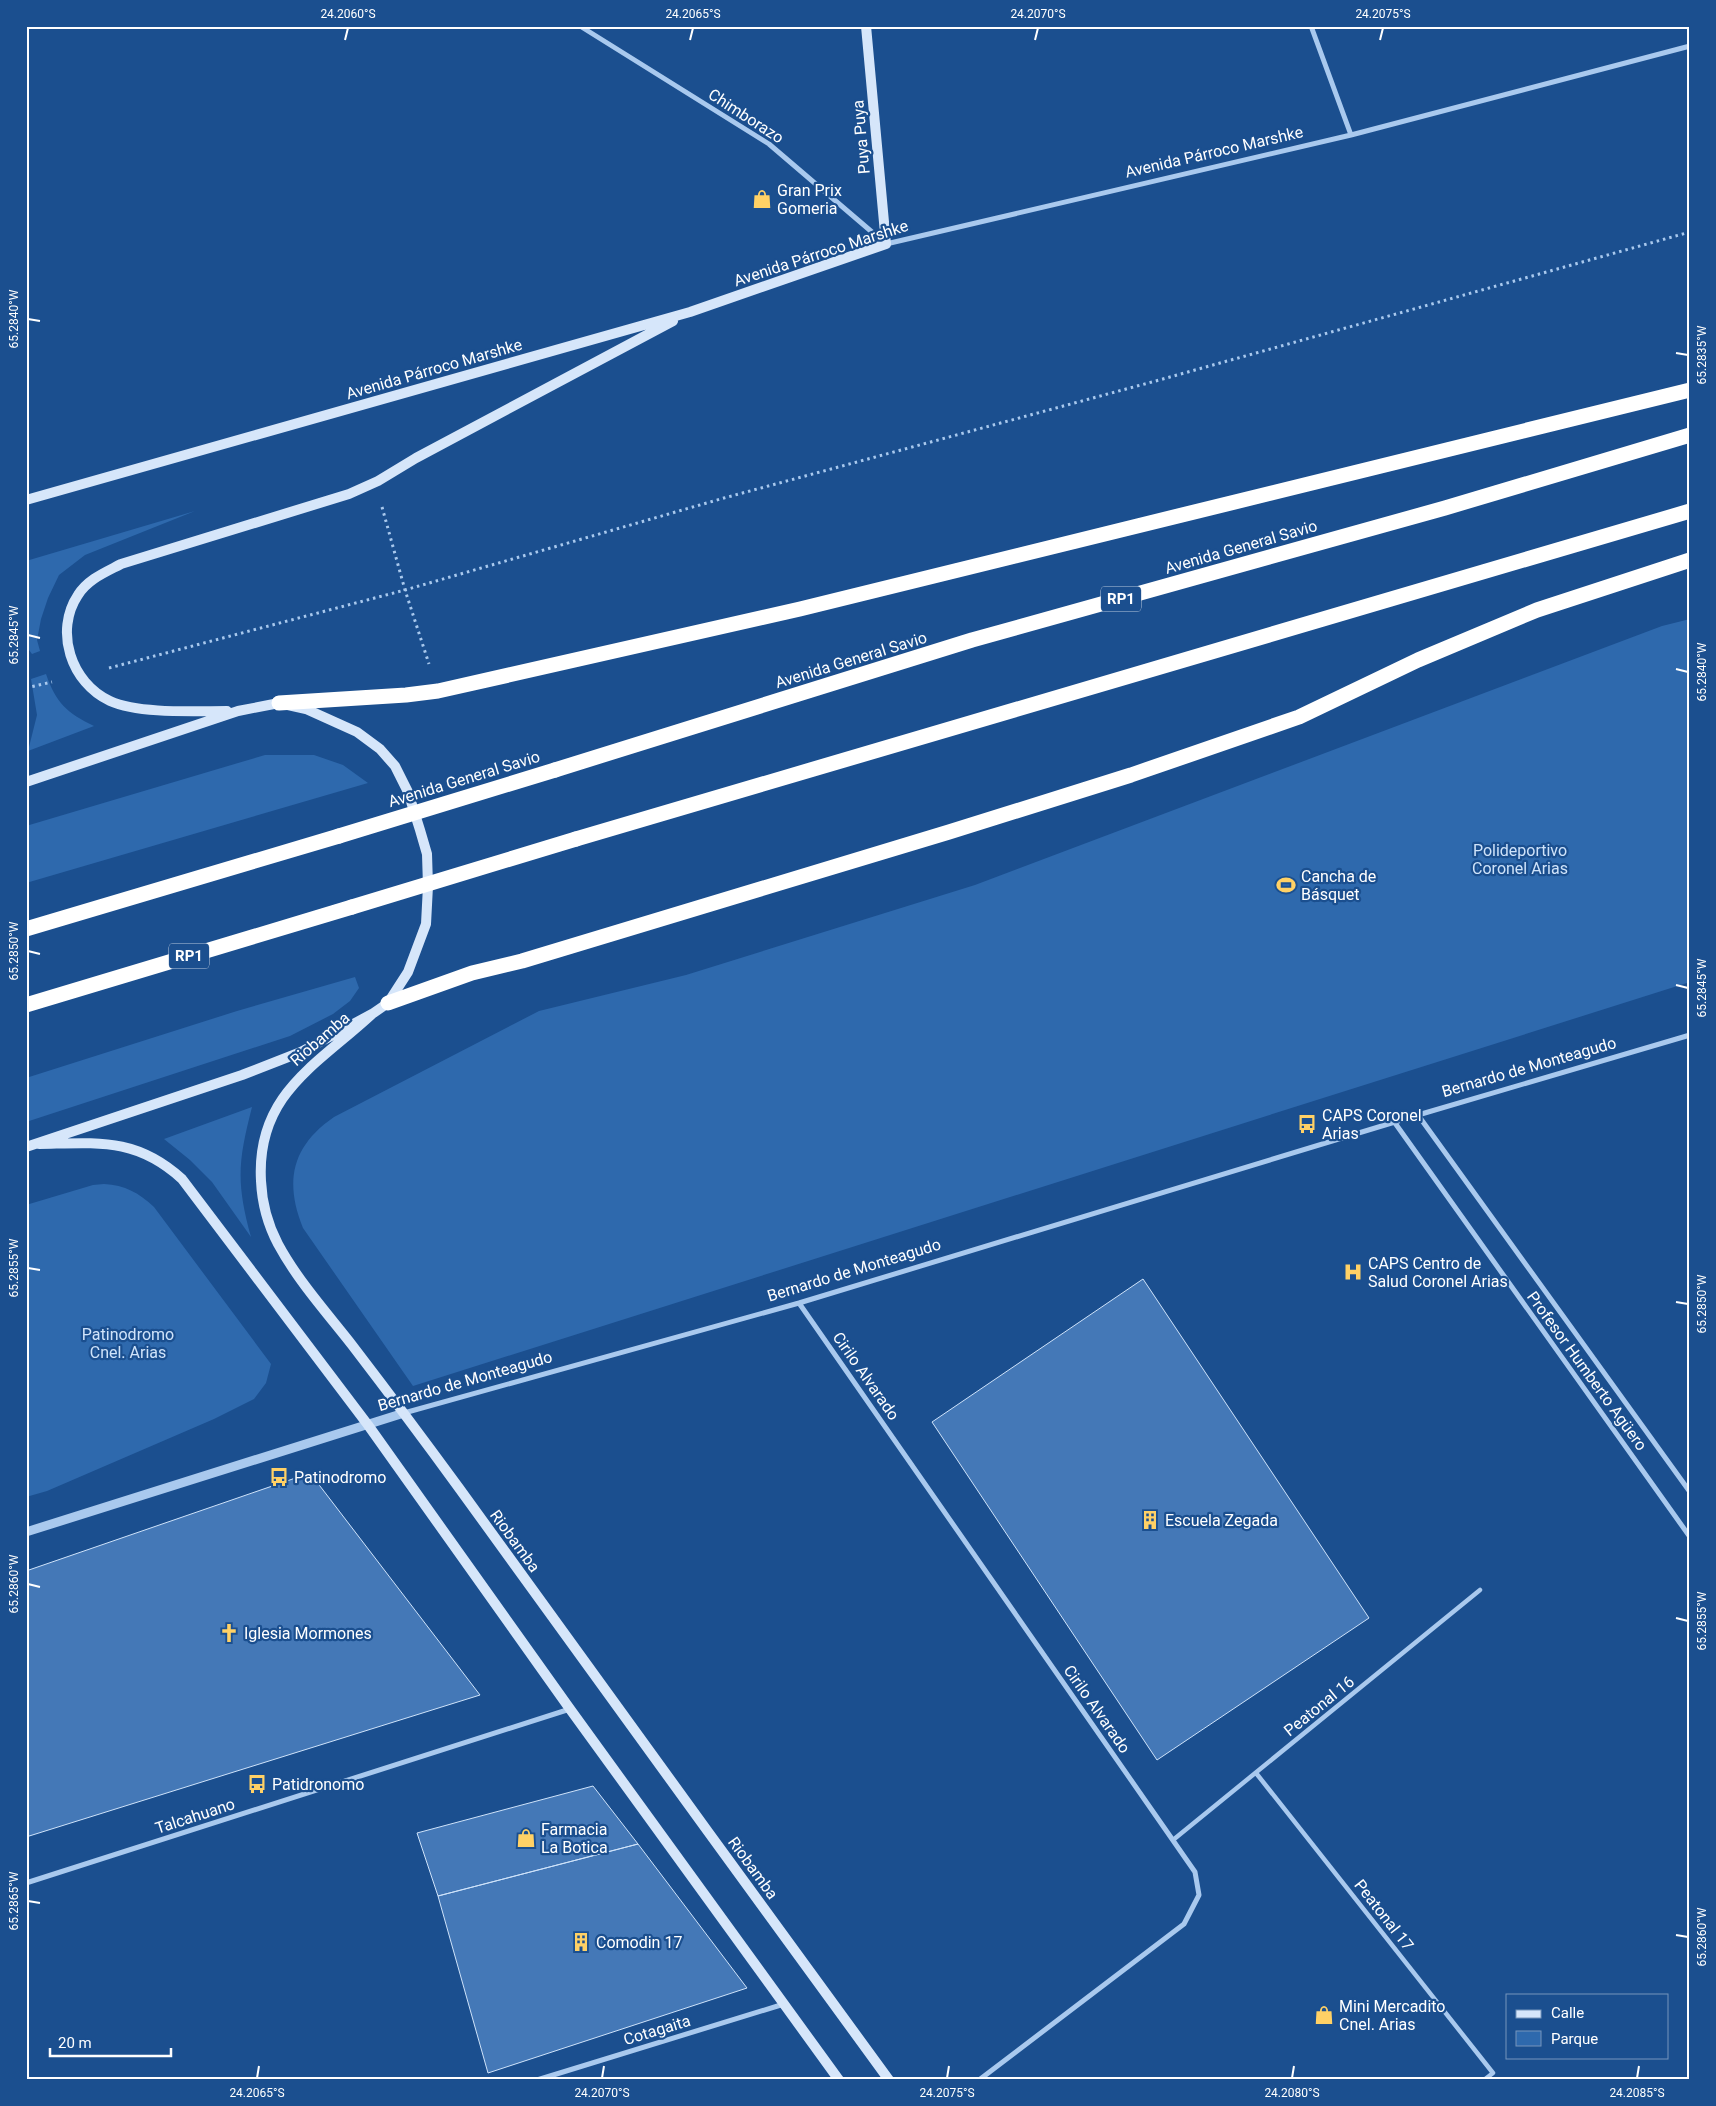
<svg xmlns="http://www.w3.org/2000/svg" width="1716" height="2106" viewBox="0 0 1716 2106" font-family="Roboto,sans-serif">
<rect width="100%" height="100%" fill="#1b4f8f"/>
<path fill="#2e69ad" d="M195,511L85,555L59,575L48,598L41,619L37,640L40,651L32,654L26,646V561Z
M1690,619V982L413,1386L303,1228C284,1181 292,1146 334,1117L539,1011L686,975L975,885L1662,626Z
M46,674C56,703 67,713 94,726L28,751L37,715L31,679Z
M265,755H314L343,765L368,783L26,883V826Z
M355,977L359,988L350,1001L333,1014L290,1036L26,1122V1078L237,1011Z
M252,1107C238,1162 236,1182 251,1237L212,1182L190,1160L164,1139Z
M104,1184C125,1185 139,1193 154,1207L271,1364L266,1383L254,1399L214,1419L47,1491L26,1497V1205L93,1185Z"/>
<path fill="#4478b7" stroke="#cfe3fa" d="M1143,1279L1369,1618L1157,1760L932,1422Z
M310,1473L480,1695L26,1837V1571Z
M593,1786L638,1844L438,1896L417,1833Z
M638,1844L747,1988L488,2073L438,1896Z"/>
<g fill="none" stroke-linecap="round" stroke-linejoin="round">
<path stroke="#a9c9ee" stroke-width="3" stroke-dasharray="2.5 4" stroke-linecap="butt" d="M382,507L405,590L429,664
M109,668L405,590L724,498L1152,382L1690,232
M26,688L52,682"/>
<path stroke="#a9c9ee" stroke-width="4.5" d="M1256,1773L1493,2073L1484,2080
M1173,1840L1480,1590"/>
<path stroke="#a9c9ee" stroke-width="5" d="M580,26L769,144L886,244L1351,135L1690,46
M1311,26L1351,135
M1418,1115L1690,1492
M1395,1123L1690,1537
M799,1303L1195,1872L1199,1895L1184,1924L979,2080
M404,1413L799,1303L1418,1115L1690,1035
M26,1883L570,1709
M537,2080L784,2004"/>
<path stroke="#a9c9ee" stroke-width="9" d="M26,1532L404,1413"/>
<path stroke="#d6e6fa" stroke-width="10" d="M26,500L690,312L886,244L866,26
M227,711C194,711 139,714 110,701C71,683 54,631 78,595C88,579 106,572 121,564L349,494L378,481L416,458L673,321
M26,782L238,711L279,703L306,709L357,732L380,749L395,766L408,792L420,830L427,854L428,886L426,924L408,972L388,1003L372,1014L301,1052L242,1075L26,1147
M372,1014C317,1065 256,1094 261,1181C262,1203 268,1225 278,1244C298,1281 327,1313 352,1345C388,1392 424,1440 459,1488C602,1686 745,1883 889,2080
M39,1144C97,1143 136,1137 182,1179L368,1425L570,1709L839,2080"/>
<path stroke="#fff" stroke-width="15" d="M279,703L406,695L438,691L800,609L1690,390
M555,770L972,640L1445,508L1690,435
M576,839L1690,511
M26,929L339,836
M388,1003L472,973L522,961L949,832L1131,775L1299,717L1418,660L1537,610L1690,560
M26,1005L352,907"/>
<path stroke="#fff" stroke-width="15" d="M339,836L555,770
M352,907L576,839"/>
</g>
<path fill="none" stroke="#fff" stroke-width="2" d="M345,40L348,28M690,40L693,28M1035,40L1038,28M1380,40L1383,28M28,319L40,321M1676,353L1688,355M28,635L40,638M1676,669L1688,672M28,951L40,954M1676,985L1688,988M28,1268L40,1270M1676,1302L1688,1304M28,1584L40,1587M1676,1618L1688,1621M28,1901L40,1903M1676,1935L1688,1937M257,2078L259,2066M602,2078L604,2066M947,2078L949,2066M1292,2078L1294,2066M1637,2078L1639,2066"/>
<defs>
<g id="shop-bare" transform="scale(1.5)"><path d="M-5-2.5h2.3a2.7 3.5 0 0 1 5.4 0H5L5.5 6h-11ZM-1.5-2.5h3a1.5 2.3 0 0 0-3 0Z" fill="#ffd166" stroke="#1b4f8f" stroke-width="2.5" paint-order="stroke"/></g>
<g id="stadium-bare" transform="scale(1.5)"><path d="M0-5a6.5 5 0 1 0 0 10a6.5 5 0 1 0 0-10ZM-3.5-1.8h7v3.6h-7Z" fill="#ffd166" stroke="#1b4f8f" stroke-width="2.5" paint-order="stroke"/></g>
<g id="bus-bare" transform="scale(1.5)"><path d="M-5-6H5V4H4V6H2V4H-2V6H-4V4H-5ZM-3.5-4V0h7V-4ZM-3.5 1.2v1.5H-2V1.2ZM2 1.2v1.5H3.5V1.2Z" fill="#ffd166" stroke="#1b4f8f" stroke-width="2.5" paint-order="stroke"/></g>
<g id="hospital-bare" transform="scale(1.5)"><path d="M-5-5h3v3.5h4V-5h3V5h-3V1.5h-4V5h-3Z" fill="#ffd166" stroke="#1b4f8f" stroke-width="2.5" paint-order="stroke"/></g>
<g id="building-bare" transform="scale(1.5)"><path d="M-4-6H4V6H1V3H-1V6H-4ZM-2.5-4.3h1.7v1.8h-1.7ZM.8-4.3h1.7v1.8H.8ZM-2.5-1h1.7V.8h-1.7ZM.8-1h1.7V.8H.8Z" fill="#ffd166" stroke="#1b4f8f" stroke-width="2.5" paint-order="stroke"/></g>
<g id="church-bare" transform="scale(1.5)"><path d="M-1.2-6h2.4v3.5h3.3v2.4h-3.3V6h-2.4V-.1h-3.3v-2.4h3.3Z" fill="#ffd166" stroke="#1b4f8f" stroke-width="2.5" paint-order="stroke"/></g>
</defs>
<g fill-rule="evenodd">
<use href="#shop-bare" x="762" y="199"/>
<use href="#stadium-bare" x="1286" y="885"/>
<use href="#bus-bare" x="1307" y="1124"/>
<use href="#hospital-bare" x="1353" y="1272"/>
<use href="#bus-bare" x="279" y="1477"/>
<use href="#building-bare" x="1150" y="1520"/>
<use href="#church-bare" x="229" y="1633"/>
<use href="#bus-bare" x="257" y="1784"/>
<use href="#shop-bare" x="526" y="1838"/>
<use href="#building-bare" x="581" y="1942"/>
<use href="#shop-bare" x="1324" y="2015"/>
</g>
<g text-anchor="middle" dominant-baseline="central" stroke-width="4.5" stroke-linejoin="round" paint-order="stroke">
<g fill="#1b4f8f" stroke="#bbcadd" stroke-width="1">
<rect x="1101" y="586.5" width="40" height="25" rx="4"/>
<rect x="169" y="943.5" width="40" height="25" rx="4"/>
</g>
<g font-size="15" font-weight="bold" fill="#fff">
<text x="1121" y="599">RP1</text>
<text x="189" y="956">RP1</text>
</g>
<g font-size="16" fill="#fff" stroke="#1b4f8f">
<text transform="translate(746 116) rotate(33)">Chimborazo</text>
<text transform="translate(861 137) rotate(-95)">Puya Puya</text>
<text transform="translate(1214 152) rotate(-13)">Avenida Párroco Marshke</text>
<text transform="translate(821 253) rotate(-18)">Avenida Párroco Marshke</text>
<text transform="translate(434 369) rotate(-16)">Avenida Párroco Marshke</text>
<text transform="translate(1241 547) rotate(-16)">Avenida General Savio</text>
<text transform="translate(851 660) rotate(-17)">Avenida General Savio</text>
<text transform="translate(464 779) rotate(-17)">Avenida General Savio</text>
<text transform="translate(320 1039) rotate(-41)">Riobamba</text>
<text transform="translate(1529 1067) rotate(-16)">Bernardo de Monteagudo</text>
<text transform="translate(854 1270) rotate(-17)">Bernardo de Monteagudo</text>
<text transform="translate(1587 1371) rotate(54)">Profesor Humberto Agüero</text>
<text transform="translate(866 1376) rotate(55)">Cirilo Alvarado</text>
<text transform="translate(465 1381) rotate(-16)">Bernardo de Monteagudo</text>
<text transform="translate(515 1541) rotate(54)">Riobamba</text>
<text transform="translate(1319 1706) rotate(-39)">Peatonal 16</text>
<text transform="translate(1097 1709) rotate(55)">Cirilo Alvarado</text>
<text transform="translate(195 1816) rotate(-18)">Talcahuano</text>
<text transform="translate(753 1868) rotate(54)">Riobamba</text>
<text transform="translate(1384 1915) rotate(52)">Peatonal 17</text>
<text transform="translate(657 2030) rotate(-17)">Cotagaita</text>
</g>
<g font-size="16" fill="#fff" stroke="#1b4f8f" text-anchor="start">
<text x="777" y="190">Gran Prix<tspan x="777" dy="18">Gomeria</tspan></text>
<text x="1301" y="876">Cancha de<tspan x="1301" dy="18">Básquet</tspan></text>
<text x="1322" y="1115">CAPS Coronel<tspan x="1322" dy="18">Arias</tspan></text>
<text x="1368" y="1263">CAPS Centro de<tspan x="1368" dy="18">Salud Coronel Arias</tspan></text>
<text x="294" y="1477">Patinodromo</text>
<text x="1165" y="1520">Escuela Zegada</text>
<text x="244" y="1633">Iglesia Mormones</text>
<text x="272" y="1784">Patidronomo</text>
<text x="541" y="1829">Farmacia<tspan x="541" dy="18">La Botica</tspan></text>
<text x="596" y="1942">Comodin 17</text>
<text x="1339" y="2006">Mini Mercadito<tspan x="1339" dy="18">Cnel. Arias</tspan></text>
</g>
<g font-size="16" fill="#cfe3fa" stroke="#1b4f8f">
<text x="1520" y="850">Polideportivo<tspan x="1520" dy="18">Coronel Arias</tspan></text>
<text x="128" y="1334">Patinodromo<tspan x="128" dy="18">Cnel. Arias</tspan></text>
</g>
</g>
<rect width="1716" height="2106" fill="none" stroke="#1b4f8f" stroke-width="55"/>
<rect x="1506" y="1994" width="162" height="65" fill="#1b4f8f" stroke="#7695bc"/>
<rect x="1516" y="2010" width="25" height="8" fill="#d6e6fa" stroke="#7695bc"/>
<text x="1551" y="2018" font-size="15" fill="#ffffff">Calle</text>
<rect x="1516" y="2031" width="25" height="15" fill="#2e69ad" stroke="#7695bc"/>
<text x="1551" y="2044" font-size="15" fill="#ffffff">Parque</text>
<path d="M50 2048v8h121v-8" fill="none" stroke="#ffffff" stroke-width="2.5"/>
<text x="58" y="2048" font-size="15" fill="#ffffff" stroke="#1b4f8f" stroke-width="4" paint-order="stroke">20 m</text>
<rect x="28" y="28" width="1660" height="2050" fill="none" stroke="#fff" stroke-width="2"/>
<g font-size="12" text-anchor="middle" fill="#fff">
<text x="348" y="18">24.2060°S</text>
<text x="693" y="18">24.2065°S</text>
<text x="1038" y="18">24.2070°S</text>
<text x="1383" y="18">24.2075°S</text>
<text transform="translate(14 319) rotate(-90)" y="4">65.2840°W</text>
<text transform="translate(1702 355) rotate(-90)" y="4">65.2835°W</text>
<text transform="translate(14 635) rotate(-90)" y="4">65.2845°W</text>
<text transform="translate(1702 672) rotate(-90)" y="4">65.2840°W</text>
<text transform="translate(14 951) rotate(-90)" y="4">65.2850°W</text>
<text transform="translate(1702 988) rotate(-90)" y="4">65.2845°W</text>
<text transform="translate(14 1268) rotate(-90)" y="4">65.2855°W</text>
<text transform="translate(1702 1304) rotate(-90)" y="4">65.2850°W</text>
<text transform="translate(14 1584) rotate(-90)" y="4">65.2860°W</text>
<text transform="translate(1702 1621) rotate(-90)" y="4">65.2855°W</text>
<text transform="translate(14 1901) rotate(-90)" y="4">65.2865°W</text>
<text transform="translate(1702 1937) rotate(-90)" y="4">65.2860°W</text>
<text x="257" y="2097">24.2065°S</text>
<text x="602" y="2097">24.2070°S</text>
<text x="947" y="2097">24.2075°S</text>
<text x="1292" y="2097">24.2080°S</text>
<text x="1637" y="2097">24.2085°S</text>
</g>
</svg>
